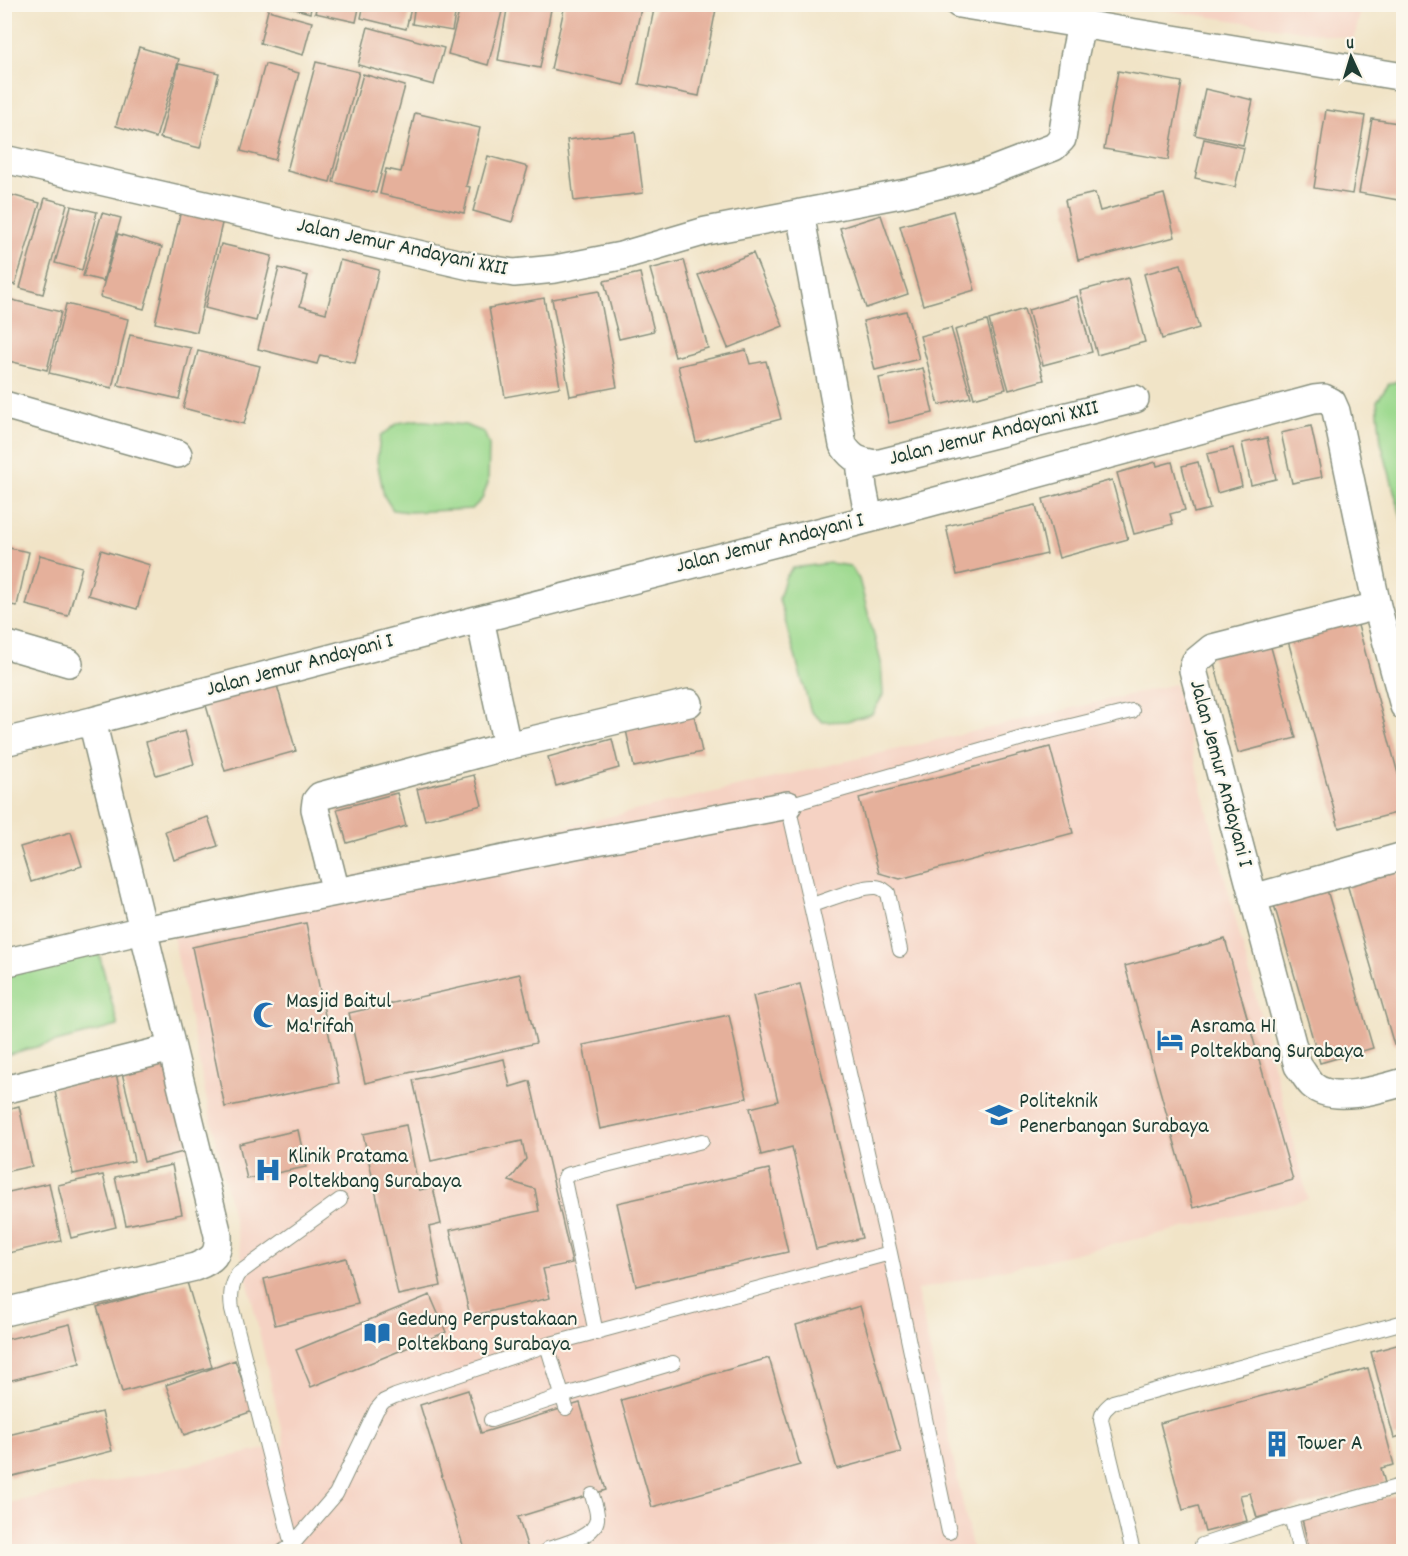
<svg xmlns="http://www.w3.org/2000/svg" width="1408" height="1556" viewBox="0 0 1408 1556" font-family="Dekko,sans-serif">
<rect width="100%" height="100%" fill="#fbf7ec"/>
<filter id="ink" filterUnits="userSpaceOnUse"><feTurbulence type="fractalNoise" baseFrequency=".0167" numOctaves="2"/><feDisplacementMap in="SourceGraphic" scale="12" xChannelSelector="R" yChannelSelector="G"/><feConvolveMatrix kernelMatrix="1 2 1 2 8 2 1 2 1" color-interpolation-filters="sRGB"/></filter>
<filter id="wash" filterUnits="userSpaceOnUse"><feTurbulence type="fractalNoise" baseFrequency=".008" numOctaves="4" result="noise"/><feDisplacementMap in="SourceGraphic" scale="24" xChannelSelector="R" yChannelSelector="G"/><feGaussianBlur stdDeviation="1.35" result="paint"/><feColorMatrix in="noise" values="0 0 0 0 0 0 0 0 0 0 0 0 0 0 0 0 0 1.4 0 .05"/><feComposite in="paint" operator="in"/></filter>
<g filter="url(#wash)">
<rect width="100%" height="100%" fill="#f1e4c7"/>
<path fill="#f5d2c3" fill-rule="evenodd" d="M1134,5L1362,4V5L1354,39Z
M1175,684L1308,1199L917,1290L973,1551H529L518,1517L606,1490L580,1404L481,1433L468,1391L420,1405L465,1551H5L4,1504L285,1445L211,1121L170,920ZM1049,747L1073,833L900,879L879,873L859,798ZM306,924L339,1083L225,1106L192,947ZM1225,939L1293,1180L1193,1208L1125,967ZM520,974L536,1043L365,1083L349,1013ZM800,985L862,1238L817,1249L792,1147L761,1154L750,1108L778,1101L753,997ZM729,1015L747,1098L600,1129L583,1045ZM504,1059L510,1087L530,1081L572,1263L543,1269L549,1298L470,1316L450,1231L539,1211L535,1189L509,1181L526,1159L522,1141L431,1161L413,1080ZM406,1125L420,1190L433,1187L441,1224L429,1227L441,1285L398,1295L363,1134ZM298,1130L306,1167L247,1179L239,1144ZM617,1203L788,1252L636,1286ZM430,1296L445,1331L311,1386L296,1350ZM860,1306L901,1451L837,1469L796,1325ZM769,1358L800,1465L652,1507L621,1400Z"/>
<path fill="#9cd98e" stroke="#5e8b61" stroke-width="1.5" d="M1403,379H1404L1403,524L1381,442L1377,401L1389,384Z
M416,420L465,425L484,432L489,445L488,483L482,499L472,509L409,512L393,510L384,496L377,461L380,437L398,423Z
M830,563L850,566L859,579L881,662L883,695L872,714L847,721L823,722L811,712L779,599L785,578L793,568Z
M97,946L118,1026L5,1055V970Z"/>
<g id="blocks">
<path fill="#e5b09b" d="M278,4H312L310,13Z
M317,4H360L356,22L315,13Z
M364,4H412L406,29L361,18Z
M415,4H457L452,31L412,24Z
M461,4H504L488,65L448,54Z
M508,4H552L540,68L498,60Z
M565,4H642L624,85L551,69Z
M655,4H717L699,96L639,84Z
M268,10L312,22L303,55L260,43Z
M368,27L444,48L434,85L358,65Z
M139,47L179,59L156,138L116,126Z
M316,62L359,72L330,182L287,171Z
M179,64L219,73L200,148L160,138Z
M265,64L299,73L275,160L241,151Z
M1118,71L1182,82L1168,160L1104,149Z
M363,74L405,86L376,193L333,182Z
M1205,89L1253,100L1243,145L1195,135Z
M1326,110L1365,116L1352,194L1314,188Z
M415,113L480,128L466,186L470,187L464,213L380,194L386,169L401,172Z
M1372,119L1404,124V201L1359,193Z
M635,132L643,193L574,201L567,140Z
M1204,139L1244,148L1235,187L1195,178Z
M488,156L528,167L512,222L473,211Z
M4,193L40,203L15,285L4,282Z
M1095,193L1100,211L1164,194L1175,237L1098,257V256L1078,260L1065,200Z
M45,198L67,204L43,294L20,288Z
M71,206L97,212L82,270L55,263Z
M181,210L223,219L197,332L155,323Z
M953,211L975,290L923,305L900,226Z
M102,213L121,218L103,281L83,276Z
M881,215L908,294L866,308L840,228Z
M118,234L162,247L144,309L100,297Z
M221,244L272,256L256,321L205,308Z
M753,253L783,326L728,348L698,275Z
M340,260L379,270L355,363L320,355L317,364L258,349L279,268L308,276L300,306L326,313Z
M684,260L708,348L675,357L650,269Z
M1181,264L1199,328L1162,339L1144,274Z
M640,273L654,331L619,339L604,281Z
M1128,278L1145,342L1097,355L1080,291Z
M599,291L617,387L570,396L552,299Z
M1077,296L1092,352L1043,365L1028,310Z
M4,298L61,312L47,370L4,360Z
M544,298L560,387L505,397L489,308Z
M66,304L128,319L112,388L49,373Z
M1024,309L1044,380L1009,390L989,320Z
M906,311L919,359L875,370L863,321Z
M987,321L1006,389L974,398L955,330Z
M951,328L971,397L939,405L920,336Z
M130,335L191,348L179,399L118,385Z
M746,350L750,364L766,361L781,419L696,442L678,366Z
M198,351L260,366L244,424L183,408Z
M923,368L933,413L889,423L879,378Z
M1311,426L1322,477L1292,483L1281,433Z
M1267,438L1276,479L1251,485L1242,443Z
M1233,448L1242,486L1217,493L1207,454Z
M1156,462L1157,466L1172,462L1185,510L1170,514L1173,524L1134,534L1117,473Z
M1198,462L1210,509L1194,513L1182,466Z
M1112,480L1128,539L1059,558L1043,499Z
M1036,505L1047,554L957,575L946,526Z
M4,547L29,552L17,606L4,604Z
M101,550L150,565L137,609L88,595Z
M40,555L82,567L68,616L26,605Z
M1356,618L1404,796V811L1339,828L1287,637Z
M1269,640L1296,738L1238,753L1212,655Z
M276,682L296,751L225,771L205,702Z
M694,715L702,752L634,767L626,730Z
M185,731L194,764L156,775L146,742Z
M612,739L619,768L556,786L548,757Z
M1050,747L1073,833L900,879L879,873L859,798Z
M474,775L482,805L425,820L417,789Z
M397,793L406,826L347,843L337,809Z
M208,817L218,846L174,860L165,831Z
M71,832L82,866L31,882L20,847Z
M1395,863L1404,893V1042L1394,1045L1345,877Z
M1325,883L1373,1048L1320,1063L1272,898Z
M306,923L339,1083L225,1107L192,947Z
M1225,939L1293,1180L1193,1208L1125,966Z
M520,974L536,1043L365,1083L349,1013Z
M800,984L862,1238L816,1249L792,1147L761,1155L750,1108L778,1101L753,996Z
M729,1015L747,1098L600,1129L583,1045Z
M504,1059L510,1087L530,1081L572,1263L543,1269L550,1298L470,1316L450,1230L539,1211L535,1189L509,1181L526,1159L522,1141L431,1161L413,1080Z
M168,1061L191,1150L144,1162L122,1073Z
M116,1073L134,1161L73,1174L54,1087Z
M19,1106L32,1166L4,1172V1110Z
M406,1125L419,1190L433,1187L441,1224L429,1227L441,1286L398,1295L363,1134Z
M298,1130L306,1167L247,1179L239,1144Z
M172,1165L182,1214L126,1225L115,1177Z
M769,1169L788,1252L636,1286L617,1203Z
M103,1175L116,1227L71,1238L58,1185Z
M49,1183L61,1241L4,1254V1193Z
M346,1258L358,1304L275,1325L264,1279Z
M187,1282L212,1367L122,1392L97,1307Z
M430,1295L446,1332L311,1387L296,1350Z
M860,1306L901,1452L837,1469L796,1325Z
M70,1324L80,1363L4,1382V1340Z
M1404,1343V1435L1394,1438L1371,1352Z
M769,1358L800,1465L652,1507L621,1400Z
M235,1360L253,1411L184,1435L166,1385Z
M1368,1368L1394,1465L1381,1468L1385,1483L1257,1518L1250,1493L1240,1495L1247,1521L1205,1532L1198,1506L1183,1510L1160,1423Z
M468,1390L481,1433L580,1403L606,1490L518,1517L529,1552H465L420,1405Z
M102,1412L112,1451L9,1477L4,1460V1436Z
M1404,1493V1552H1310L1302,1519Z"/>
</g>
</g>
<g filter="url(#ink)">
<use href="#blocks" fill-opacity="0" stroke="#88907e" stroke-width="1.5"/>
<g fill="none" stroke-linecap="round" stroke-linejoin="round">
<g stroke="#88907e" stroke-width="16">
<path id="lane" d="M812,905C828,900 860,886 876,887C881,887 884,890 888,893L900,950
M596,1333L564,1180L566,1175L702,1141
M547,1345L566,1408
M491,1420L562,1396L673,1363
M1291,1516L1300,1552
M949,1532L890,1253L788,805L1026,737L1132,711
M292,1545L232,1309C230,1295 231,1286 238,1274L340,1200
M1202,1545L1291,1516L1404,1485
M548,1549C563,1544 595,1537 597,1519C598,1511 594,1503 592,1495
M282,1552L292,1545L336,1494L377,1409L384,1401L395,1396L547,1345L890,1253
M1133,1552L1101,1420C1102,1411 1106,1408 1113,1402L1404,1322"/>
</g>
<g stroke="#88907e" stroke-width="30">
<path id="street" d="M959,4L1404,77
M4,159L470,266L514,273L555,269L621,256L706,231L906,193L986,173L1054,147L1062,139L1074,58L1081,25
M800,213L843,445C853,460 859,461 876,464L1135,399
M4,405L178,454
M860,461L863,488L869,519
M1377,606L1212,648L1195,662L1193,670L1298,1066C1303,1072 1307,1080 1312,1085C1333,1104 1380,1089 1404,1082
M4,644L69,663
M4,742L92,721L480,619L869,519L1314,399L1324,398L1332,402L1336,411L1377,606L1404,706
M507,746L689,703
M336,892L315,809L316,801L320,796L507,746L480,619
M1253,898L1404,856
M4,963L143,930L575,845L788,805
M4,1090L172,1048L92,721
M4,1312L195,1267C213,1260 219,1255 218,1235L172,1048"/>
</g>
<use href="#lane" stroke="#fff" stroke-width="14"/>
<use href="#street" stroke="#fff" stroke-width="27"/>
</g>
</g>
<defs>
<g id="mosque-bare" transform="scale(2.07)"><path d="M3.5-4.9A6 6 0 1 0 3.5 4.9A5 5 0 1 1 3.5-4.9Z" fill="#1f6fb2" stroke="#fbf7ec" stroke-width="2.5" paint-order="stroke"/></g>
<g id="hotel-bare" transform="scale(2.07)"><path d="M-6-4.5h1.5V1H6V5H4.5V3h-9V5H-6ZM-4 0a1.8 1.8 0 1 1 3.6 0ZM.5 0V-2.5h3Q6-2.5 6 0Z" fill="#1f6fb2" stroke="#fbf7ec" stroke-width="2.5" paint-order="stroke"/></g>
<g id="university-bare" transform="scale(2.07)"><path d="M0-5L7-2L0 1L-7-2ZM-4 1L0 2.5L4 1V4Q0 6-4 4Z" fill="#1f6fb2" stroke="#fbf7ec" stroke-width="2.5" paint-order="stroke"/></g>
<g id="hospital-bare" transform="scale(2.07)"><path d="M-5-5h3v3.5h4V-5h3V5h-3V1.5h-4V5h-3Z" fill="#1f6fb2" stroke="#fbf7ec" stroke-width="2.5" paint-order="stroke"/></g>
<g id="library-bare" transform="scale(2.07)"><path d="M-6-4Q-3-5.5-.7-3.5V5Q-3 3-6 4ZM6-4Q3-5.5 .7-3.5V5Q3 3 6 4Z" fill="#1f6fb2" stroke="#fbf7ec" stroke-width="2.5" paint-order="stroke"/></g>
<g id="building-bare" transform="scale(2.07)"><path d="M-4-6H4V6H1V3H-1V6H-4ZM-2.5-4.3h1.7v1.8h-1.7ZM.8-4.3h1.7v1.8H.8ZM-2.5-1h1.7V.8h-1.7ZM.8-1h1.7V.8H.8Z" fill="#1f6fb2" stroke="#fbf7ec" stroke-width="2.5" paint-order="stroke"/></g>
</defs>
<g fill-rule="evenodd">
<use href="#mosque-bare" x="266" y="1015"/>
<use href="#hotel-bare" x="1170" y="1040"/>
<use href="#university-bare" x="999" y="1115"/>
<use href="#hospital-bare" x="268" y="1170"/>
<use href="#library-bare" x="377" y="1333"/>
<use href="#building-bare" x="1277" y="1444"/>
</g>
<g text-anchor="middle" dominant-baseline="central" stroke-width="4.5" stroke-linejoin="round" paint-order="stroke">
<g font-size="22" fill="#1f3d34" stroke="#fbf7ec">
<text transform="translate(402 248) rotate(12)">Jalan Jemur Andayani XXII</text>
<text transform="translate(994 434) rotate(-14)">Jalan Jemur Andayani XXII</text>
<text transform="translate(770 544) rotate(-14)">Jalan Jemur Andayani I</text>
<text transform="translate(300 666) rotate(-15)">Jalan Jemur Andayani I</text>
<text transform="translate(1220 774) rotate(75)">Jalan Jemur Andayani I</text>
</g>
<g font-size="22" fill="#1f3d34" stroke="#fbf7ec" text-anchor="start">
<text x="286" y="1002">Masjid Baitul<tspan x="286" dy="25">Ma'rifah</tspan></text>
<text x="1190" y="1027">Asrama H1<tspan x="1190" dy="25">Poltekbang Surabaya</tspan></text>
<text x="1019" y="1102">Politeknik<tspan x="1019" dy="25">Penerbangan Surabaya</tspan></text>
<text x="288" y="1157">Klinik Pratama<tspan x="288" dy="25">Poltekbang Surabaya</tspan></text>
<text x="397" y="1320">Gedung Perpustakaan<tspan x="397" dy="25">Poltekbang Surabaya</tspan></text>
<text x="1297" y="1444">Tower A</text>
</g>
</g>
<rect width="1408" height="1556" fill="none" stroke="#fbf7ec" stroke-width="24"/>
<g transform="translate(1351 57) rotate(356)" stroke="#fbf7ec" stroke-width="4.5" paint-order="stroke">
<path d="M0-4.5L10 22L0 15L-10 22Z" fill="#1f3d34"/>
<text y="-9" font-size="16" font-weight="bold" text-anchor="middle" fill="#1f3d34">U</text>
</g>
</svg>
